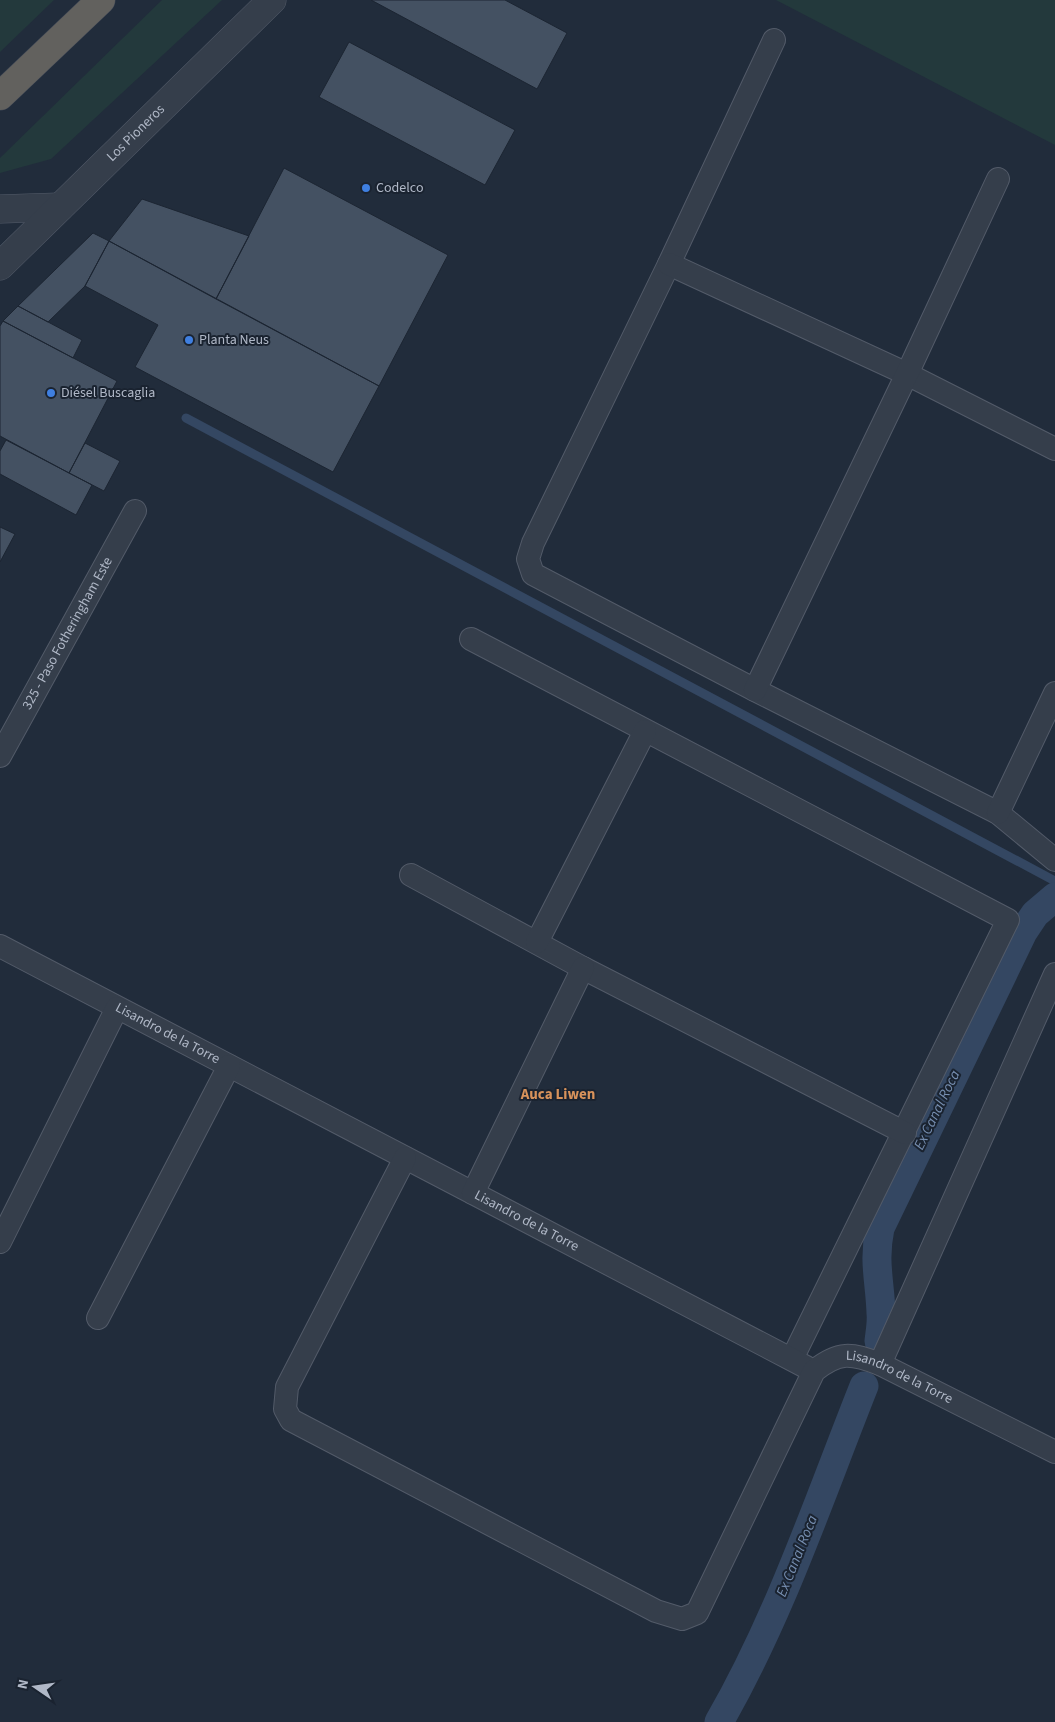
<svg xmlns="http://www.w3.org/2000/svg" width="1055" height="1722" viewBox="0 0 1055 1722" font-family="'Source Sans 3',sans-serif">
<rect width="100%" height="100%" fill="#212c3b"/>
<path fill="#23393c" d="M0,0H54L0,52Z
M162,0H222L51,159L0,173V158Z
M776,0H1055V145Z"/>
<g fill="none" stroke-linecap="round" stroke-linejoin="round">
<path stroke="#344762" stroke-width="9" d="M186,418L1055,881"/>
<path stroke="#344762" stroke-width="29" d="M879,1341C880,1332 882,1322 881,1313C880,1281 873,1262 880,1228L1023,932L1035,914L1055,897
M719,1722C780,1616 819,1499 864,1386"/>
</g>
<path fill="#445162" stroke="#1c2532" d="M371,0H505L567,33L537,89Z
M349,42L515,130L485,185L319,97Z
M284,168L448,255L379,386L216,299Z
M142,199L249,236L216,299L109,241Z
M93,233L109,241L85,286L48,322L18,306Z
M109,241L379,386L333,472L135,367L158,325L85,286Z
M18,306L82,340L73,358L3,321Z
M3,321L117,381L69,473L0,436V326Z
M6,440L92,485L76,515L0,474V451Z
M85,443L120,461L104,491L69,473Z
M0,527L15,534L0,562Z"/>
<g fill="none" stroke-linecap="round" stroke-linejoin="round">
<g stroke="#535b69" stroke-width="24">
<g id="minor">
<path d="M774,40L669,264L533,543L528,559L533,574L755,690L998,813L1055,860"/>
<path d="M669,264L907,374L1055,449"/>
<path d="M471,639L1008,920L792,1359"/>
<path d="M755,690L907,374L998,179"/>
<path id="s1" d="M0,756L135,511"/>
<path d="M998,813L1055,693"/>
<path d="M411,875L583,968L905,1133"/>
<path d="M537,942L645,731"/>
<path id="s2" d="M0,946L806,1367"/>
<path id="s3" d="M405,1158L287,1387L285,1409L291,1420L656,1611L682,1619L697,1613L814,1371C839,1351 851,1353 880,1364L1055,1452"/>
<path d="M473,1193L583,968"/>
<path d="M0,1242L117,1008"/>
<path d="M98,1318L229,1066"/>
<path d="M880,1364L1055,974"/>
</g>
</g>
<g stroke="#535b69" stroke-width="29">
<g id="tertiary">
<path d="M0,209L60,207"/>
<path id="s4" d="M0,266L272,0"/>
</g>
</g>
<g stroke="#404856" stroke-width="29">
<path id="trunk" d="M0,96L101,0"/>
</g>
<use href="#minor" stroke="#353e4b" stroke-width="22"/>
<use href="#tertiary" stroke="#353e4b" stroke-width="28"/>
<use href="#trunk" stroke="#62615e" stroke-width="28"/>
</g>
<g fill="#3f7fe0" stroke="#1a2330" stroke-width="2">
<circle cx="366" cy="188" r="5"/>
<circle cx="189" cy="340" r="5"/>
<circle cx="51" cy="393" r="5"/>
</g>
<g text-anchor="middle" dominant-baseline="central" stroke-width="4" stroke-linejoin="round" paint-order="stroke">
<g font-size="14" fill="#b0b8c7" stroke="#1a2330">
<text stroke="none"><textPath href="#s4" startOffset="190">Los Pioneros</textPath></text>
<text stroke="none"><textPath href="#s1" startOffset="140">325 - Paso Fotheringham Este</textPath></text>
<text stroke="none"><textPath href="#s2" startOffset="189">Lisandro de la Torre</textPath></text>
<text stroke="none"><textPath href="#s2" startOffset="594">Lisandro de la Torre</textPath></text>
<text stroke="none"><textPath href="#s3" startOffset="1110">Lisandro de la Torre</textPath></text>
</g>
<g font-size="14" fill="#b0b8c7" stroke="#1a2330" text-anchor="start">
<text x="376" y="188">Codelco</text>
<text x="199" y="340">Planta Neus</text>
<text x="61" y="393">Diésel Buscaglia</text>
</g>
<g font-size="15" font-weight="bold" fill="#d7925b" stroke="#1a2330">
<text x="558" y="1094">Auca Liwen</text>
</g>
<g font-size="15" font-style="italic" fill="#768eb0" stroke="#1a2330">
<text transform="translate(937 1110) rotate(-64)">Ex Canal Roca</text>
<text transform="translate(797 1556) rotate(-68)">Ex Canal Roca</text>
</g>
</g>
<g transform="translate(35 1687) rotate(283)" stroke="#1a2330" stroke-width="4" paint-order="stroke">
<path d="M0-4L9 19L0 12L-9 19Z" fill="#b0b8c7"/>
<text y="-8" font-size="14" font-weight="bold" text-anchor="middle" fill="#b0b8c7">N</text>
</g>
</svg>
